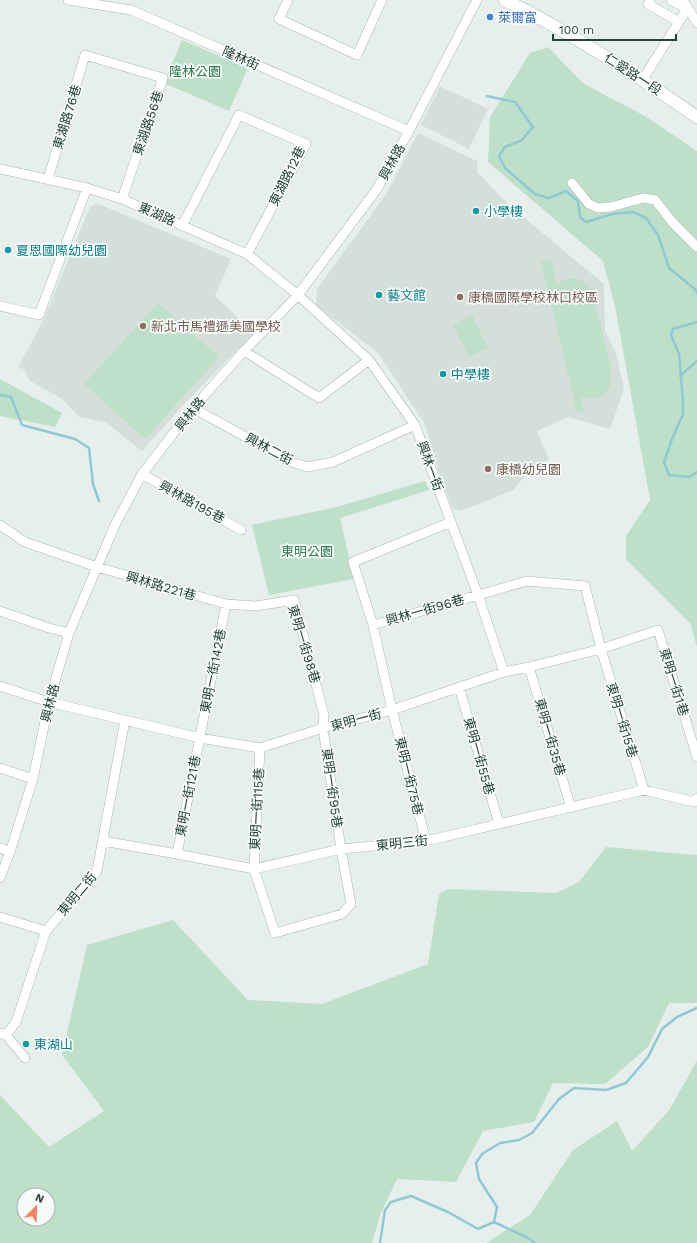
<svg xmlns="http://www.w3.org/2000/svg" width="697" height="1243" viewBox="0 0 697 1243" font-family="'Work Sans','Noto Sans TC',sans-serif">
<rect width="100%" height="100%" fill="#e6efeb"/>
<path fill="#d4dfda" d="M440,86L488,109L469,149L421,125Z
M418,133L477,161V172L511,207L604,284L605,331L616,353L624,389L610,429L568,417L537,431L549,460L531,466L514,490L461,511L455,509L452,507L439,473L425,424L378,353L316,305L317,289L387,193Z
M96,203L231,259L215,296L254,333L185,403L142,451L105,422L79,417L61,398L30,381L24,369L18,368L44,319L90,207Z"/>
<path fill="#bfe0c8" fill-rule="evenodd" d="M182,40L248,68L229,111L164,83Z
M548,47L584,84L645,116L697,151V647L690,623L626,559V536L650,500L615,306L603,261L488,162L490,117L530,53Z
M551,260L557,285C568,274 584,278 592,291L611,368C613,391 604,402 581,397L584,411L577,413L541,262Z
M158,303L219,357L145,439L84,384Z
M472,315L488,348L469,357L453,325Z
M0,379L62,413L55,427L0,416Z
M425,481L429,490L340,518L354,579L269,595L252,525L337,507Z
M606,847L697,855V1003H669L648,1047L605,1084L553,1083L534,1122L483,1131L456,1182L397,1179L380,1215L372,1243H0V1095L49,1147L104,1111L62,1055L87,945L173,920L248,1000L322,1004L428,964L439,894L448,889L556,893L579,882ZM24,1195H48V1219H24Z
M697,1060V1243H486L530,1215L573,1150L617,1121L632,1151L670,1109Z"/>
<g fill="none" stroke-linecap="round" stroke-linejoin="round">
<path stroke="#8ec9d4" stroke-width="2.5" d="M487,96L515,102L533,127L522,140L505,147L499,156L505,168L535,194L549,198L566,191L578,201L580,217L586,222L612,214L633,212L646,218L658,235L669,268L696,290L697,293
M697,322L673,329L671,335L679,354L683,401V414L672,439L664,462L669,475L689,477L697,472
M680,376L697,361
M0,395L11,397L22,425L75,439L89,448L93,484L99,501
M494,1222L528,1238L535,1243
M380,1243L385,1210L391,1202L411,1196L448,1212L478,1229L494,1222L497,1207L479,1179L476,1163L482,1154L500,1143L519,1140L532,1133L559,1099L574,1088L606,1090L626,1083L648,1057L662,1029L677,1017L697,1008"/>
<g stroke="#a8b8b2" stroke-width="10">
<path id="minor" d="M68,0L131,10L409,131
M288,0L279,19L357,55L382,0
M650,0L648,4L679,22
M671,0L687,9
M683,0L697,23
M643,79L687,9
M0,169L87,188L122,199L247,254L298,295L369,360L415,425L478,595L504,672
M48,179L85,55L163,78L122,199
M572,183L589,204L598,208L611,207L643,198L655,200L673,223L697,247
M182,226L239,115L306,144L247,254
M0,306L39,315L87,188
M244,351L319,398L369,360
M193,408L291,462L307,467L333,462L415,425
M142,474L241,530
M0,525L25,542L97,567L226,604L256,606L294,600L324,715L323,728L341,849L351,904L342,914L275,933L254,869L260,748
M0,611L49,628L69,633
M373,625L527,581L585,586L601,649L644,790
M529,667L571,808
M0,686L49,702L200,738L260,748L323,728L392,710L504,672L529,667L601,649L658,630L697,757
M459,687L499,824
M0,768L33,779
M103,841L177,854L254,869L341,849L426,841L644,790L694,802L697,798
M426,841L392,710L373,625L353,562L451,522
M0,848L10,852
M177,854L226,604
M0,878L10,852L33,779L49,702L69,633L115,525L142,474L193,408L244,351L298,295L377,189L409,131L477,0
M0,917L46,931
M0,1033L6,1035L25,1058
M6,1035L16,1022L46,931L97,871L125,720"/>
</g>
<g stroke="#a4bbb3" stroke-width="13">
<path id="secondary" d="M505,0C572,33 635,74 697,117"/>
</g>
<use href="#minor" stroke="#fff" stroke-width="9"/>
<use href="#secondary" stroke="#fff" stroke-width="12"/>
</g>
<circle fill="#3f7fe0" stroke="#f7fbf9" stroke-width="1.5" cx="490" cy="17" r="4"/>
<g fill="#0f9aa8" stroke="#f7fbf9" stroke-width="1.5">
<circle cx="476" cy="211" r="4"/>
<circle cx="8" cy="250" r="4"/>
<circle cx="379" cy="295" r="4"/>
<circle cx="443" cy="374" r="4"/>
<circle cx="26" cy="1044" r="4"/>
</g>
<g fill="#8d6e63" stroke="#f7fbf9" stroke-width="1.5">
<circle cx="460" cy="297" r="4"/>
<circle cx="143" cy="326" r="4"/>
<circle cx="488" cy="469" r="4"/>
</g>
<g text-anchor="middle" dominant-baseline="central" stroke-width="3.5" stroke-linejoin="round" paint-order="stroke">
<g font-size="13" fill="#366cbe" stroke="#f7fbf9" text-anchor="start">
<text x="498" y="17">萊爾富</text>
</g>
<g font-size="13" fill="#24423a" stroke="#f7fbf9">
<text transform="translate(241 58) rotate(24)">隆林街</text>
<text transform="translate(633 74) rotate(33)">仁愛路一段</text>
<text transform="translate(67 117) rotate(-73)">東湖路76巷</text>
<text transform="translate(148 123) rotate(-71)">東湖路56巷</text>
<text transform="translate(392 162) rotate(-61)">興林路</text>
<text transform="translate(287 176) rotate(-64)">東湖路12巷</text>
<text transform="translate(157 214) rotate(24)">東湖路</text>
<text transform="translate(190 414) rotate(-51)">興林路</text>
<text transform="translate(269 449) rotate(28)">興林二街</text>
<text transform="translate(430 466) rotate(70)">興林一街</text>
<text transform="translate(192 502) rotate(29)">興林路195巷</text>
<text transform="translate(161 586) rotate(16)">興林路221巷</text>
<text transform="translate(425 610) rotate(-16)">興林一街96巷</text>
<text transform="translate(304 644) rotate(73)">東明一街98巷</text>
<text transform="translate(213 671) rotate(-79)">東明一街142巷</text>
<text transform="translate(674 682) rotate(73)">東明一街1巷</text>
<text transform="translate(50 703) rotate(-76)">興林路</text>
<text transform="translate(356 720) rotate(-15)">東明一街</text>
<text transform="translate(622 720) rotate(73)">東明一街15巷</text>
<text transform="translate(550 737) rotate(74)">東明一街35巷</text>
<text transform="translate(479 756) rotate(74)">東明一街55巷</text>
<text transform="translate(409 776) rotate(76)">東明一街75巷</text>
<text transform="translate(332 788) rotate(82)">東明一街95巷</text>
<text transform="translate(188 796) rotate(-79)">東明一街121巷</text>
<text transform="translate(257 809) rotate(-87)">東明一街115巷</text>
<text transform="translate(402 843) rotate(-6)">東明三街</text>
<text transform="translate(77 894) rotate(-50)">東明二街</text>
</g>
<g font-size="13" fill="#2d7a4b" stroke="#f7fbf9">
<text x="195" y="71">隆林公園</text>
<text x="307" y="551">東明公園</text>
</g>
<g font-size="13" fill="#0d838f" stroke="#f7fbf9" text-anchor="start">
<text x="484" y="211">小學樓</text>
<text x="16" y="250">夏恩國際幼兒園</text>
<text x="387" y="295">藝文館</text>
<text x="451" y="374">中學樓</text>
<text x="34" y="1044">東湖山</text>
</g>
<g font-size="13" fill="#785e54" stroke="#f7fbf9" text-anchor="start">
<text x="468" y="297">康橋國際學校林口校區</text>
<text x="151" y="326">新北市馬禮遜美國學校</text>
<text x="496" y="469">康橋幼兒園</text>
</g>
</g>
<g transform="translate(36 1207) rotate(23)"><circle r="19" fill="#f7fbf9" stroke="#a3b1ad"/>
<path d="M0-3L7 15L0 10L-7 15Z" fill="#f4845f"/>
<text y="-6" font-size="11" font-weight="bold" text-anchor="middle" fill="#24423a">N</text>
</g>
<path d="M553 34v6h123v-6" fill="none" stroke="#24423a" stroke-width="2"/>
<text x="559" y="34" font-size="12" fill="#24423a" stroke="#f7fbf9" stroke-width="3" paint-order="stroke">100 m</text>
</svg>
